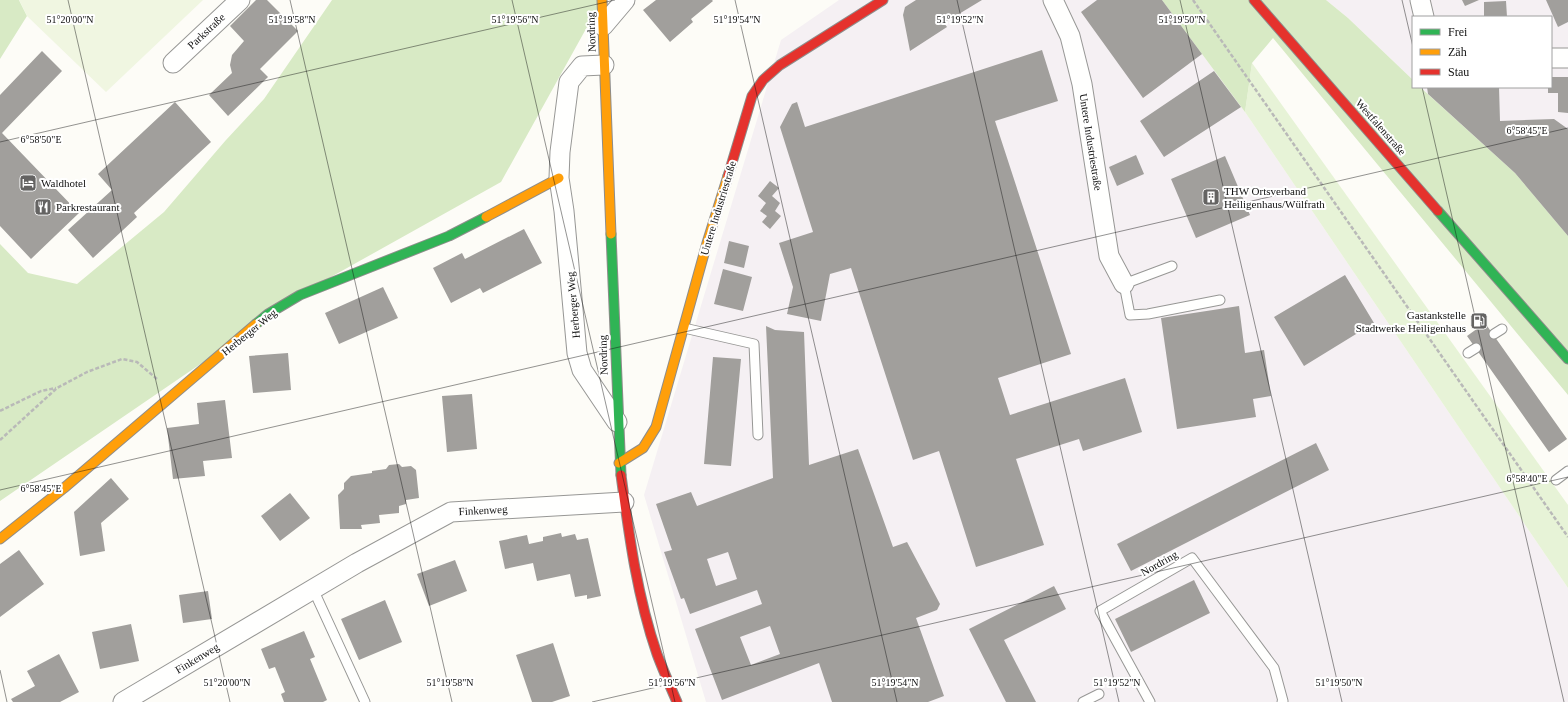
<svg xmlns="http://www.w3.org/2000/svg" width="1568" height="702" viewBox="0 0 1568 702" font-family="'Times New Roman',serif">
<rect width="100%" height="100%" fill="#fdfcf7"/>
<path fill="#f5f0f3" d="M839,0H1162L1245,112L1568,588V702H706L644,495L781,40Z
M1326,0H1568V236L1515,173L1420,87H1551V17H1413V80L1348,18Z"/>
<path fill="#e7f3d7" d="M1252,63L1568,505V588L1245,112Z"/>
<path fill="#d8eac5" d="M0,0H19L27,16L0,59Z
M332,0H602L501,182L313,287L0,501V244L28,273L77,284L164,212L226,140L264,99Z
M1162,0H1326L1348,18L1413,80V87H1420L1515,173L1568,236V395L1273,38L1252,63L1245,112Z"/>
<path fill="#f0f6e1" d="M19,0H203L106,92L27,16Z"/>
<path fill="#a19f9c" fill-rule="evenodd" d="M256,0H267L298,31L260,69L268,77L228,116L209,95L232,73L230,65L232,55L244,41L230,26Z
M656,0H712L713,1L691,19L693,22L670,42L643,10Z
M916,0H982L944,23L947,27L910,51L903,15L905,7Z
M1097,0H1162L1202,54L1143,98L1081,12Z
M1462,0H1479L1465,6Z
M1546,0H1568V22L1558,27Z
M1506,1L1507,17H1484V2Z
M1042,50L1058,101L995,121L1071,354L998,378L1010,415L1125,378L1142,432L1083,451L1079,439L1016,459L1044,545L976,567L939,451L913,460L851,268L830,274L821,321L787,314L793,287L779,243L813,232L780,127L792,104L797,102L805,127Z
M42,51L62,71L2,133L79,213L31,259L0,226V95Z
M1214,71L1241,107L1164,157L1140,121Z
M1551,77H1568V113L1558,112V93H1548V87H1551Z
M1427,87H1499L1500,121L1554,119L1568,129V236L1515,173L1428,94Z
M175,102L211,142L134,213L137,217L93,258L68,230L112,190L98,174Z
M1136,155L1144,174L1117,186L1109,167Z
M1225,156L1250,215L1196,238L1171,179Z
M770,181L779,188L772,196L780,203L775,211L781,216L770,229L762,222L767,216L760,211L766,203L758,196Z
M524,229L542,263L483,293L480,288L451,303L433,268L462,253L465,259Z
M729,241L749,246L744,268L724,263Z
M723,269L752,277L743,311L714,304Z
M1345,275L1374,323L1304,366L1274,317Z
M383,287L398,318L339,344L325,313Z
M1239,306L1245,353L1264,350L1271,396L1253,399L1256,417L1177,429L1161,318Z
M1485,323L1567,439L1549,452L1467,336Z
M766,326L775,330L804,332L809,465L858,449L893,547L907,542L940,604L937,610L916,618L944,696L928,702H832L819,663L722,700L695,629L762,604L757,590L690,614L684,598L681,599L664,552L672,550L656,504L691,492L697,506L773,478ZM728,552L737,579L716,586L707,559ZM770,626L780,654L751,665L740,637Z
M288,353L291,390L253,393L249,356Z
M713,357L741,359L731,466L704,464Z
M472,394L477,449L447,452L442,396Z
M225,400L232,458L203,461L205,476L173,479L167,428L199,424L197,403Z
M1316,443L1329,470L1131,571L1117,544Z
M399,464L402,467L411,466L416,470L419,498L406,500V504L399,506V513L379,515L380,523L361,525L362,529H340L338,495L344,489V483L351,476L372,473V471L386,469L389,465Z
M111,478L129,499L101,523L105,551L80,556L74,512Z
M290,493L310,518L280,541L261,516Z
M561,533L562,537L575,534L577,540L588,538L601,596L587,599V595L575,597L570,574L537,581L533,563L505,569L499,541L527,535L529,544L543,541V537Z
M19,550L44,584L0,617V564Z
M455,560L467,591L429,606L417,574Z
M1194,580L1210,613L1131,652L1115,619Z
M1054,586L1066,609L1004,640L1036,702H1006L969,629Z
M208,591L212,619L183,623L179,595Z
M385,600L402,642L359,660L341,619Z
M131,624L139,661L100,669L92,632Z
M304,631L315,657L310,659L327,700L323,702H284L281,694L285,692L275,667L269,669L261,649Z
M553,643L570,696L552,702H532L516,655Z
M59,654L79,692L60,702H13L11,699L35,686L27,671Z"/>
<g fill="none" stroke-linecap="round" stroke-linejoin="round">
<g stroke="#979795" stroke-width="11">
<path id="lane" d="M1172,266L1124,284L1130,315L1148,314L1220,300
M684,328L754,344L758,435
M1494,334L1502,329
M1468,353L1476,348
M1556,480L1568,471
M313,589L365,702
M1083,702L1099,694
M1150,702L1100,611L1192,558L1274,668L1283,701L1282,702"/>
</g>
<g stroke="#979795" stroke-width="21">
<path id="street" d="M1053,0L1070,36L1082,84L1109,256L1124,284
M1420,0L1424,17
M603,26L625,0
M1551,58H1568
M173,63L240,0
M604,65L582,66L569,82L560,152L559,178L564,211L577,353L582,370L617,422
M123,702L357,563L451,512L624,502"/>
</g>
<g stroke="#8e8d8b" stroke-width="11">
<path id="fast" d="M1438,211L1568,359
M611,234L621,475
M256,324L268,314L300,295L449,236L486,217"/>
</g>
<g stroke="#8e8d8b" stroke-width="11">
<path id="slow" d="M602,0L611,234
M486,217L559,178
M619,463L643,448L656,427L707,243L728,176
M0,539L64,488L256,324"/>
</g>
<g stroke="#8e8d8b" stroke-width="11">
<path id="jam" d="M1254,0L1438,211
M728,176L752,96L763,80L780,65L883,0
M621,475C629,535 637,596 657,654C663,670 670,686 677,702"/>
</g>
<path stroke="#b9b9b8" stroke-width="2.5" stroke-dasharray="4 2" stroke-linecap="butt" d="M1193,0L1568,537
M0,411L41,391L56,388
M0,440L57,388L87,372L122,359L137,362L157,379"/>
<use href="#lane" stroke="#fffffe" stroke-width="9"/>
<use href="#street" stroke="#fffffe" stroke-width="19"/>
<use href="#fast" stroke="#30b455" stroke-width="9"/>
<use href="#slow" stroke="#ff9f0a" stroke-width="9"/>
<use href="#jam" stroke="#e5322d" stroke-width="9"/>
</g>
<path fill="none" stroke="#111" stroke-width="1" stroke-opacity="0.45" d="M68,0L230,702M290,0L452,702M512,0L675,702M735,0L897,702M957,0L1119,702M1180,0L1342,702M1402,0L1413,47M1422,87L1564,702M0,142L615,0M0,490L1568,128M0,670L7,702M592,702L1568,477"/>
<defs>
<g id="hotel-square" transform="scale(0.9)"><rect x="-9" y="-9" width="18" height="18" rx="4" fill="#646362" stroke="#fff"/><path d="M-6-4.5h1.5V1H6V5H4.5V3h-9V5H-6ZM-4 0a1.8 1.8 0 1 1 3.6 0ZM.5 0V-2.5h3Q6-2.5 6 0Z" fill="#fff"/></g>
<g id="building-square" transform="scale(0.9)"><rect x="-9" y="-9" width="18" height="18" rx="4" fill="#646362" stroke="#fff"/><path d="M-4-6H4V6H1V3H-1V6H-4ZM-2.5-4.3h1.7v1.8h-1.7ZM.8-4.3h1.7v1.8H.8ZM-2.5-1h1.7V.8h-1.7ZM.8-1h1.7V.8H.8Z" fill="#fff"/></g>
<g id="restaurant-square" transform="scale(0.9)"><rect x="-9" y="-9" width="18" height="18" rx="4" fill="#646362" stroke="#fff"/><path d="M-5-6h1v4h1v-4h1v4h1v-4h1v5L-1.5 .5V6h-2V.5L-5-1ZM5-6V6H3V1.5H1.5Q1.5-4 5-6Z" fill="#fff"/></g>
<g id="fuel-square" transform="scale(0.9)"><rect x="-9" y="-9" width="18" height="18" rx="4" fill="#646362" stroke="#fff"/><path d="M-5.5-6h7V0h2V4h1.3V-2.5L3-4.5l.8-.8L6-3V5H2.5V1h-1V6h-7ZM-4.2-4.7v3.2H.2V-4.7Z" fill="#fff"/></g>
</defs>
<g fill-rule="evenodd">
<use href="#hotel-square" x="28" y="183"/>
<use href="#building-square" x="1211" y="197"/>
<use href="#restaurant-square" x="43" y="207"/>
<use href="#fuel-square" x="1479" y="321"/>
</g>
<g text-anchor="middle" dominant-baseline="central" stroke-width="4" stroke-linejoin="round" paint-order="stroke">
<g font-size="11" fill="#111" stroke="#fff">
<text transform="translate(206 31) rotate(-43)">Parkstraße</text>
<text transform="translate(591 32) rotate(-92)">Nordring</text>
<text transform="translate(1381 127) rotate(49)">Westfalenstraße</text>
<text transform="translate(1091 142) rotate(81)">Untere Industriestraße</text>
<text transform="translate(718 208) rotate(-73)">Untere Industriestraße</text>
<text transform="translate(573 305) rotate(-95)">Herberger Weg</text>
<text transform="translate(249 332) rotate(-39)">Herberger Weg</text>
<text transform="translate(603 355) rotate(-92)">Nordring</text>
<text transform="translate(483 510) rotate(-3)">Finkenweg</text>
<text transform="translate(1159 563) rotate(-30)">Nordring</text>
<text transform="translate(197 658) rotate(-31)">Finkenweg</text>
</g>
<g font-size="11" fill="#111" stroke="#fff" text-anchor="start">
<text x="41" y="183">Waldhotel</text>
<text x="1224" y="191">THW Ortsverband<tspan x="1224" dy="13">Heiligenhaus/Wülfrath</tspan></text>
<text x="56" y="207">Parkrestaurant</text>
<text x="1466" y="315" text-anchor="end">Gastankstelle<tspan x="1466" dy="13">Stadtwerke Heiligenhaus</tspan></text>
</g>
</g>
<g font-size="10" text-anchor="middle" fill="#111" stroke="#fff" stroke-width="4" stroke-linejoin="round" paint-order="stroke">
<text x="70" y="23">51°20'00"N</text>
<text x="292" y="23">51°19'58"N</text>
<text x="515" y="23">51°19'56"N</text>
<text x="737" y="23">51°19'54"N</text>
<text x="960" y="23">51°19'52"N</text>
<text x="1182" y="23">51°19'50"N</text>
<text x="1527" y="134">6°58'45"E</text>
<text x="41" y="143">6°58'50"E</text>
<text x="1527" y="482">6°58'40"E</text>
<text x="41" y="492">6°58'45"E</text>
<text x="227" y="686">51°20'00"N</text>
<text x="450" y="686">51°19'58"N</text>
<text x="672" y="686">51°19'56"N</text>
<text x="895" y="686">51°19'54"N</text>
<text x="1117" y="686">51°19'52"N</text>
<text x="1339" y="686">51°19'50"N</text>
</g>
<rect x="1412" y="16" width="140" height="72" fill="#ffffff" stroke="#a0a0a0"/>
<rect x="1420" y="29" width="20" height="6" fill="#30b455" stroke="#a0a0a0"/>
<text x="1448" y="36" font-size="12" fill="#111111">Frei</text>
<rect x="1420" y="49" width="20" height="6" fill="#ff9f0a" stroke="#a0a0a0"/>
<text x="1448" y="56" font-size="12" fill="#111111">Zäh</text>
<rect x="1420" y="69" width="20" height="6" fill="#e5322d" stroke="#a0a0a0"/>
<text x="1448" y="76" font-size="12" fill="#111111">Stau</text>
</svg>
